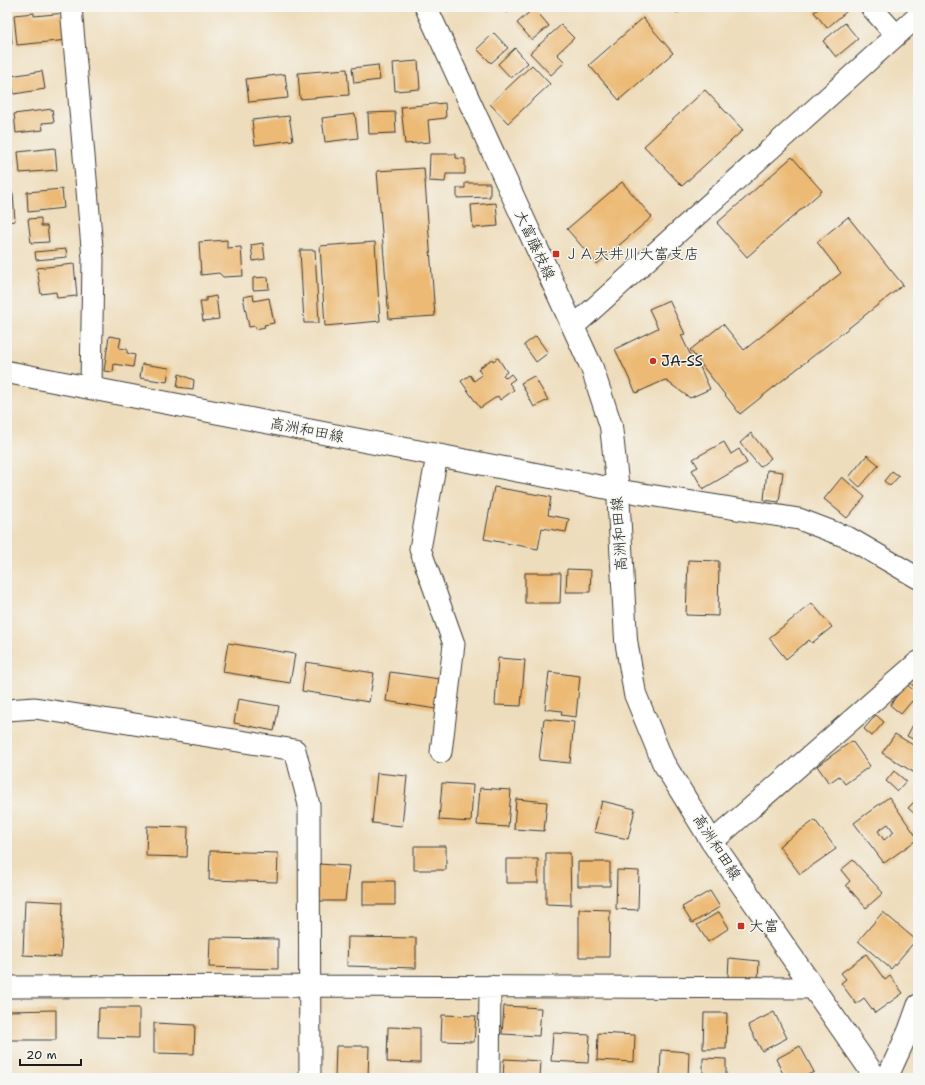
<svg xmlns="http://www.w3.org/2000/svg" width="925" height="1085" viewBox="0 0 925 1085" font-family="'Shantell Sans','Klee One',sans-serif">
<rect width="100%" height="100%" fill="#f6f6f2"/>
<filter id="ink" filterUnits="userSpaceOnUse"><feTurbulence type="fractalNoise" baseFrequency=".025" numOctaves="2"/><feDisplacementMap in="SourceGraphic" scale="8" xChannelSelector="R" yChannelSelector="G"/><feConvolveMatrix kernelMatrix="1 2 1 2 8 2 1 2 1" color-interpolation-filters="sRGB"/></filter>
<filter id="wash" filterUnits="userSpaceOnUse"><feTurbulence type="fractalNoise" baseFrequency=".012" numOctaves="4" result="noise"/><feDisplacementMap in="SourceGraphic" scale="16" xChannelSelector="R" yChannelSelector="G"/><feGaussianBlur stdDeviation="0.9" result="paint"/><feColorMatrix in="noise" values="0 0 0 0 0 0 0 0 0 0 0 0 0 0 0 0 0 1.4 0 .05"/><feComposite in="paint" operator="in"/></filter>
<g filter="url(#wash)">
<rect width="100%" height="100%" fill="#eeddbc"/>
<g id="blocks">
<path fill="#ecba75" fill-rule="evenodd" d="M502,7H513L507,13Z
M672,7H684L677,13Z
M821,7H843L847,11L827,28L814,12Z
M534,8L549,26L532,40L517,23Z
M34,13V16L66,13L68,40L17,45L14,15Z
M10,17L12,44L7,45V18Z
M643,18L673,53L619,100L589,65Z
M845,23L858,39L836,57L823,41Z
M561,25L574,38L557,54L565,62L551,75L530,53Z
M494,33L508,48L491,63L477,49Z
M515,48L528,63L511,78L498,64Z
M418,61L420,89L395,91L393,63Z
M378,65L380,80L354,83L352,68Z
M532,65L550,84L508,123L490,104Z
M347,69L349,95L300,99L298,73Z
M42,71L45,89L14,94L11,76Z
M285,74L288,98L249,102L246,79Z
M705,90L743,130L682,186L644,146Z
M445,103L446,118L428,120L430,142L405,144L401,107Z
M52,109L54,122L42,123L43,130L16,133L14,114Z
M395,112L396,133L369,134L368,113Z
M355,114L358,138L325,142L322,118Z
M289,116L293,140L255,145L252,120Z
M55,148L57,170L20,173L18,152Z
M11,150L12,166H7V151Z
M430,154H456V158L465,159V174H446L445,182L429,181Z
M792,157L822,191L747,257L717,223Z
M424,168L435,316L389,319L377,171Z
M622,182L652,217L597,264L567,229Z
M465,183H490V197L457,198V188H465Z
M62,189L64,208L28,212L27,192Z
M13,193L15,221L7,222V194Z
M496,203L498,226L473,228L471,205Z
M848,217L903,285L740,414L690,350L723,324L744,350L841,273L817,242Z
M41,218V226H47L49,242L31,243L28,219Z
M227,240V248L241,247L243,276L223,277L219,273L201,275L199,242Z
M375,242L380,321L325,326L320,246Z
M263,243L265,259L253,261L251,245Z
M66,249L67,257L36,260L35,252Z
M300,250H315L319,323H304Z
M74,264L77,296L57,298L56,292L41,294L37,268Z
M268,277L269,289L253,290V278Z
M253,295L254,301L269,298L274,323L264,325L265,327L256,329L255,326L249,327L243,297Z
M216,296L219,319L203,321L200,301H206V298Z
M669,300L685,334L681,335L696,367L699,365L710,389L690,398L665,380L636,393L615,349L658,328L649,309Z
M109,336L121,338L119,348L127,349V353L135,355L133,367L114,364L113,372L104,371Z
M536,336L548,353L536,362L524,345Z
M498,358L507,372L503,375L506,378L511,374L515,379L509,383L514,390L500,400L498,396L480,408L461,381L470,375L474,381L482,375L478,369L492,359L493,361Z
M142,364L169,368L167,382L140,378Z
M179,374L194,380L193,389L177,387Z
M534,376L548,400L534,407L521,383Z
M751,433L771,458L760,467L740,443Z
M724,442L731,454L739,449L747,463L703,489L692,470L698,467L693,459Z
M867,455L879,465L860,487L849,477Z
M767,470L783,472L779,502L764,500Z
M892,471L899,476L890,486L884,481Z
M842,477L865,497L847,518L824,499Z
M494,487L551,497L548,515L569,519L566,532L542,528L538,549L484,539Z
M688,560L719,561L718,616L686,615Z
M567,569L591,570L590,592H566Z
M525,573H561L560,603H525Z
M812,603L832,627L812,643L809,640L786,659L769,638Z
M228,643L295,654L290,683L223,672Z
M498,658L525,660L521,706L495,705Z
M306,662L374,673L369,702L302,691Z
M390,672L440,679L436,709L386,701Z
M549,672L580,676L576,717L561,715L562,711L545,709Z
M918,673V687L916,688L909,682Z
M906,684L918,694V706L912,701L901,714L890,705Z
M238,699L279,706L274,731L234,723Z
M876,715L884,722L872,736L864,729Z
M544,719L574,722L570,763L539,760Z
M914,723L918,725V742L907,736Z
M895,734L918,748V775L882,753Z
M852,741L870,766L845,784L839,776L829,783L817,766Z
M894,771L906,781L897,791L886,781Z
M377,773L407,776L402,826L372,823Z
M442,783L473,785L471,822L439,820Z
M480,788L511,790L508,827L477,825Z
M889,797L918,839L884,863L854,823ZM888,824L894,832L884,840L878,831Z
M918,798V817L908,808Z
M516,799L547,802L544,831L514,829Z
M602,801L635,809L628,839L594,832Z
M815,820L836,849L800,874L779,846Z
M147,826L188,827L187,857L146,856Z
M414,846H446V870H414Z
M210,851L278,853L277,882L209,880Z
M546,853H570L571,905L546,904Z
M506,859H538V883H506Z
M853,860L883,893L866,908L846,885L850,881L841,870Z
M578,862H610V886H578Z
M318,864L349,866L345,901H315Z
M617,870L639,871L638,910L616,909Z
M363,881H395V905H363Z
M710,891L720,907L692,923L682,907Z
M25,900L63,902L61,957L23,955Z
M579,909L610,910L609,957H579Z
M719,912L729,928L708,942L697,925Z
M883,912L916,940L891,969L858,941Z
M348,937L416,938V968L347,966Z
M210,938L278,939V969L209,967Z
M866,954L885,980L890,976L903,993L875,1013L864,998L856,1004L841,983L846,979L841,973Z
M729,958L759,961L758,980L728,978Z
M504,1006L541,1008L539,1036L502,1034Z
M99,1008H139V1038L98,1037Z
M56,1010V1040H8L7,1011Z
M774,1012L787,1038L762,1051L748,1025Z
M704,1013H727L726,1049H703Z
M442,1015L476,1016L474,1042L441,1041Z
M154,1023L195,1025L194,1054L154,1053Z
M388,1027L420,1028V1063L387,1062Z
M553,1033L590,1035L588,1063L551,1061Z
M598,1033L635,1035L634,1062L597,1060Z
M336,1046H369L368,1078H335Z
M800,1046L814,1072L801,1078H785L776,1059Z
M661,1050L689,1052L688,1078H660Z
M703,1058L726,1059V1078H703Z
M504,1059L541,1061L540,1078H503Z"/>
</g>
</g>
<g filter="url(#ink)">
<use href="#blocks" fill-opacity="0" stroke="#3c3934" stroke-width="1"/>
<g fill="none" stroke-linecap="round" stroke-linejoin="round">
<g stroke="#3c3934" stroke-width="23">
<path id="minor" d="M71,7L93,259L91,387
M871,7L896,35
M573,327L918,16
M437,456L420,549L454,644L441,752
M618,490L799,519L849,538L918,578
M7,710L35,708L295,750L309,805L310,1078
M712,842L918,662
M7,987L309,986L813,988
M489,1078L490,986
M887,1078L909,1030L918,1005"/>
</g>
<g stroke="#3c3934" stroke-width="24">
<path id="secondary" d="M426,7L592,368L611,426L618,490L626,640L635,694L663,762L712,842L876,1078
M7,372L618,490"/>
</g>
<use href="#minor" stroke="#fff" stroke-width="21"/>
<use href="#secondary" stroke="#fff" stroke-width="22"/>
</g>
</g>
<g fill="#c8321e" stroke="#f6f6f2" stroke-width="1.5">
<rect x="552" y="250" width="8" height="8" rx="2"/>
<circle cx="653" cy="361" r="4"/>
<rect x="737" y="922" width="8" height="8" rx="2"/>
</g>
<g text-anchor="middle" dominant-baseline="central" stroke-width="3" stroke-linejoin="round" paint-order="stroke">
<g font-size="15" fill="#1c1c1c" stroke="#f6f6f2">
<text transform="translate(535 245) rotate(65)">大富藤枝線</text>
<text transform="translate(307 430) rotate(11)">高洲和田線</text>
<text transform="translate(619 534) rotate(-94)">高洲和田線</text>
<text transform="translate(717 847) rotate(57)">高洲和田線</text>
</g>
<g font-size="15" fill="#1c1c1c" stroke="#f6f6f2" text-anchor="start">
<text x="564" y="254">ＪＡ大井川大富支店</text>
<text x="661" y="361">JA-SS</text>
<text x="749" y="926">大富</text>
</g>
</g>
<rect width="925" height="1085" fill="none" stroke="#f6f6f2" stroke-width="24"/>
<path d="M20 1059v6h61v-6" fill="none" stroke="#1c1c1c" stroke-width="2"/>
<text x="26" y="1059" font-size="12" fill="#1c1c1c" stroke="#f6f6f2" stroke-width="3" paint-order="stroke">20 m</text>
</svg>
